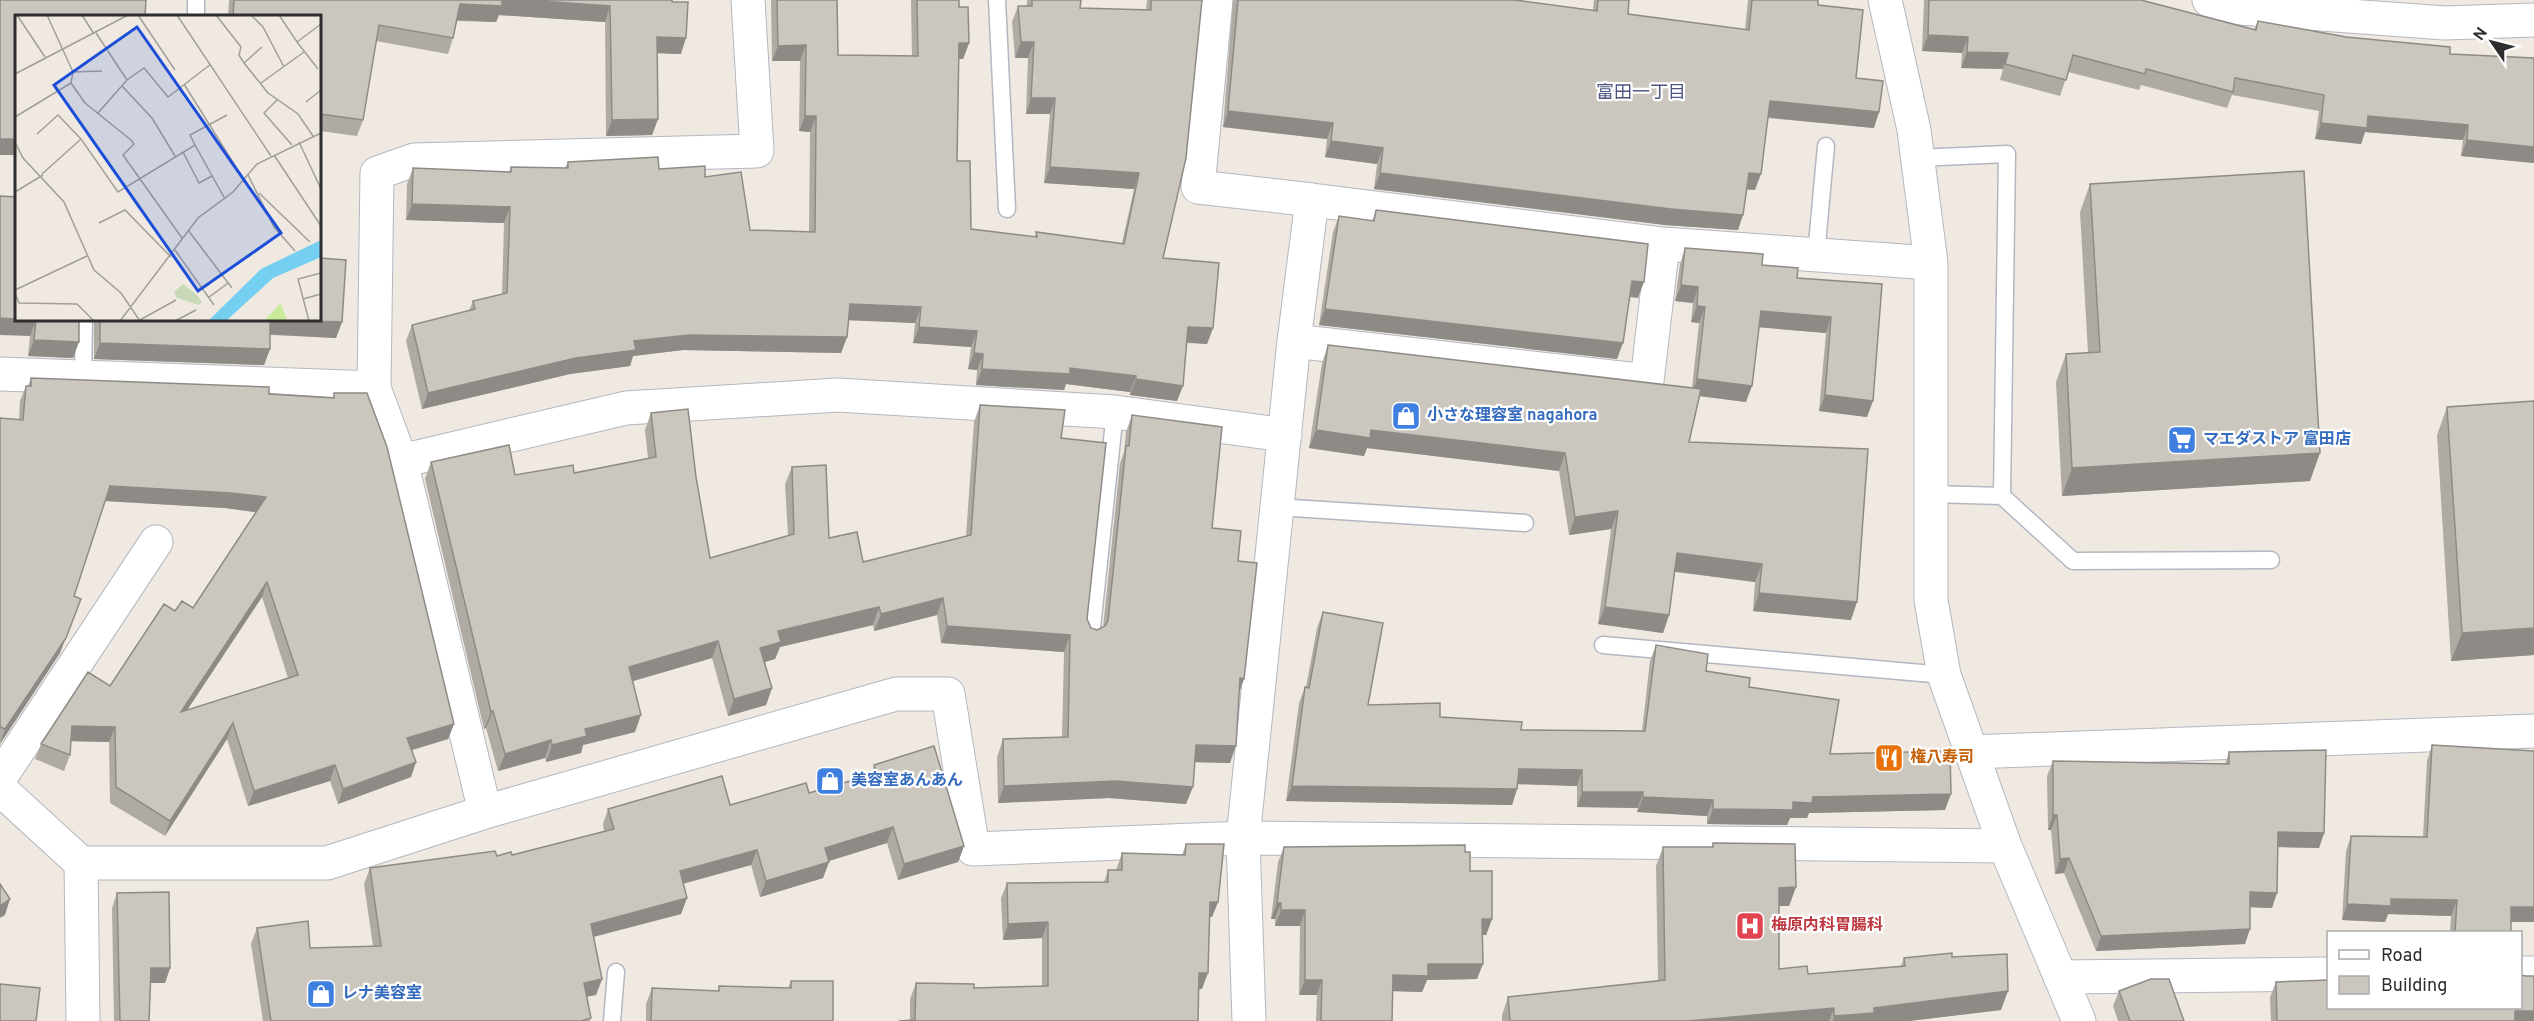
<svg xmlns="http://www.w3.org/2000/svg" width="2534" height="1021" viewBox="0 0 2534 1021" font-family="Overpass,'Noto Sans JP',sans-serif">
<rect width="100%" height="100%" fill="#efe9e1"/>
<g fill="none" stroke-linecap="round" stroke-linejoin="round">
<g stroke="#b4b7c1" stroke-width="19">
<path id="lane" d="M196,0V16
M997,0L1007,209
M1917,158L2007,154L2002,496L2073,561L2271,560
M1816,255L1826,146
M83,378L84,320
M1931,494L2002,496
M1277,507L1525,523
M1091,637L1115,412
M1603,645L1944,675
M612,1021L616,972"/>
</g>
<g stroke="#b4b7c1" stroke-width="35">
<path id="street" d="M1216,0L1198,187L1312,200
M1885,0L1914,130L1931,263V600L1944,675L2005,846L2079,1021
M2209,0L2240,8L2445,23L2534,20
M1294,341L1647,381L1663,244
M0,374L374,388
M401,461L626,408L838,395L1115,412L1285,435
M1970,752L2534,731
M0,778L156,542
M0,789L81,863H327L485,812L896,694H948L973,849L1243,838L2005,846
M485,812L401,461L374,388L377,173L414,160L757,151L748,0
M81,863L83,1021
M2520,973H2534
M2060,977L2328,974
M1249,1021L1243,838L1294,341L1312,200L1663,244L1931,263"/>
</g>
<use href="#lane" stroke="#fff" stroke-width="16"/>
<use href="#street" stroke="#fff" stroke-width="33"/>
</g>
<path fill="#afaba4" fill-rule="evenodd" d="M229,0H672L681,54L657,53L658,119L652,135L606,136L605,22L499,15L496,22L457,21L453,38L448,54L376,41L363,120L357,136L320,131V16H228Z
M771,0H837L838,55L912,56L911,0H959V7L969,43L963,59H959L957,161L971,229L1035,237L1036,232L1122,243L1134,189L1044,183L1050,114H1026L1028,58H1015L1012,22L1018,6H1027V0H1081L1080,8L1146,10L1147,0H1202L1163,258L1213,328L1207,344L1186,343L1177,401L1130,395V392L1066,384L1064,390L976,385L977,370L968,369L971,347L913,343L915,323L849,320L847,337L841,353L683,350L633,356L630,366L570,374L422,409L406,341L412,325L469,311L473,301L502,294L504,223L406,220L407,184L413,168L509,172L511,167L565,168L568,162L659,169L705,177L750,230L809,232L810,132L799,131L800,61H772Z
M1233,0H1515L1593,10L1594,0H1629L1628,14L1745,30L1748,0H1818V5L1856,78L1874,128L1768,118L1755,190L1747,189L1738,230L1665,225L1374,189L1377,164L1325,157L1327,139L1223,127Z
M1924,0H2141L2254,30L2258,21L2346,37L2450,54L2534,58V163L2461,156L2463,140L2365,132L2361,144L2315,139L2319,111L2232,95L2227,108L2141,85L2139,90L2068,72L2060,96L2000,80L2003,69L1961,68L1962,53L1922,51Z
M2090,184L2310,481L2062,496L2056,382L2066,354L2088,353L2080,212Z
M1376,210L1638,298L1630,297L1617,359L1319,325L1333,232L1339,216L1372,221Z
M1685,248L1762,265L1797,278L1882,284L1867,417L1819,411L1826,333L1759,327L1746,402L1700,396L1689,442L1851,620L1753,611L1755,582L1675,572L1669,615L1663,633L1598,624L1611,529L1569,535L1559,471L1367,448L1364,456L1309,448L1322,363L1328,345L1692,388L1699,323L1691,322L1693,303L1675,301L1680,264Z
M16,320H79L73,358L28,356L30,336Z
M94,320H320L342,322L336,338L270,335V349L264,365L94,359Z
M31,378L333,397L334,393L454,724L448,739L412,750L416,762L411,777L338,804L330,781L248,806L227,739L165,836L110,803L109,742L71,741L70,755L64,771L35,759L41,744L110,686L175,611L193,608L256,512L225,508L105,501L74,596L60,653L0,744V418L19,419L20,401L26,386H28ZM262,597L288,678L187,710Z
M2534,401V655L2451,661L2437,435L2447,407Z
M980,405L1061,438L1087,619L1091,628L1097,630L1103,628L1120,463L1124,452L1126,432L1132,415L1212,528L1238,561L1244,679L1239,691L1230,763L1194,762L1186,804L1109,798L998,803L997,757L1003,739L1062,737L1064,652L941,643L937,615L874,631L873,625L780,647L775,659L765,662L772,688L766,705L728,716L712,658L633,681L635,732L583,745L581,753L546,762L545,758L498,771L486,728L484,729L425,479L431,462L515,475L574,473L648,458L645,430L651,413L696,477L710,558L788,536L785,484L792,467L829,538L863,562L966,536L974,422Z
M1323,612L1368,705L1521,730L1642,731L1650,661L1656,645L1706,671L1749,687L1830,754L1945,810L1809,813L1807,818H1790L1787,825L1707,824V816L1637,812L1638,808L1577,807V786L1518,784L1517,789L1512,805L1286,801L1299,703L1305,687H1306L1317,628Z
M2432,745L2511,922V933H2450L2451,916L2388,914L2385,922L2342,920L2346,851L2351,836L2423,837L2427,761Z
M2229,752L2324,833L2319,848L2278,847L2272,908L2250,907L2245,944L2096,951L2064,873L2055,874L2051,830H2048L2047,776L2053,761L2225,764Z
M874,765L964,846L958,862L898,880L887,843L829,861L823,878L760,897L751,865L683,884L687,898L681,914L593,937L602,979L596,995L586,997L590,1021H263L251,944L257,928L310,948L373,946L364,884L370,868L497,856L512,855L604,831L603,824L608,809L730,805L809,793L871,775Z
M1713,843L1796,887L1789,906H1779V969L1808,974L1901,966L1904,958L1952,957L2001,1010L1909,1021H1502V1015L1508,997L1658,981L1656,866L1663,847H1712Z
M1186,844L1218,902L1212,917H1210L1202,989L910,1021V999L916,983L974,988L1042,986V938L1003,940L1001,898L1007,883L1104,882L1108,870H1116L1122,853L1182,855Z
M1284,847L1465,852L1470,871L1492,919L1486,935H1482L1477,979L1427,980L1422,992L1393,991L1392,1021H1316L1317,995H1299L1300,926H1275V919H1271L1278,862Z
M117,893L170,968L165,983H151L149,1021H114L112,908Z
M791,981L833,1021H646V1004L652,988L718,991L719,986L788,988Z
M2276,982L2534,1021H2271L2270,997Z
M2119,991L2184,1021H2118L2113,1006Z"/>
<path fill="#8e8b86" d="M501,0H526L610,6L605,22L499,15L496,22L454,20L460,4Z
M1928,35L1968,37L1962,53L1922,51Z
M657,37L686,38L681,54L651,53Z
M1021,42H1034L1028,58H1015Z
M959,43H969L963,59H953Z
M806,45L800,61H772L778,46Z
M1967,52L2008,53L2003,69L1961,68Z
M1031,98H1055L1050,114H1026Z
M1770,101L1879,112L1874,128L1764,117Z
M1228,111L1333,123L1327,139L1223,127Z
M805,116H816L810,132L799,131Z
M2368,116L2468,125L2463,140L2365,132L2361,144L2315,139L2321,123Z
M658,119L652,135L606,136L612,120Z
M0,139H16V155H0Z
M2467,140L2534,147V163L2461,156Z
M1331,141L1383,148L1377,164L1325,157Z
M1050,167L1139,173L1134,189L1044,183Z
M1380,173L1743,215L1738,230L1665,225L1374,189Z
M1749,173L1761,174L1755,190L1743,189Z
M412,204L510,207L504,223L406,220Z
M1632,281L1644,282L1638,298L1626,296Z
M1681,285L1698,287L1693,303L1675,301Z
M850,304L921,307L915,323L844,320Z
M1697,306L1705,307L1699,323L1691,322Z
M1325,309L1623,343L1617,359L1319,325Z
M1761,311L1831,317L1826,333L1755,327Z
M0,318L36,320L30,336L0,335Z
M270,320H293L342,322L336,338L264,334Z
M919,327L977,331L971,347L913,343Z
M1188,327L1213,328L1207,344L1182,342Z
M689,335L847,337L841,353L683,350L633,356L630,366L570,374L422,409L428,393L634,341Z
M34,340L79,342L73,358L28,356Z
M100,343L270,349L264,365L94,359Z
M974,353L983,354L977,370L968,369Z
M1070,368L1136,376L1130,392L1066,384L1064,390L976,385L982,369Z
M1136,379L1183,386L1177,401L1130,395Z
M1697,379L1752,386L1746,402L1691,395Z
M1825,395L1873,401L1867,417L1819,411Z
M1316,430H1371L1565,453L1559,471L1367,448L1364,456L1309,448Z
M2320,453L2310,481L2062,496L2072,468Z
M110,486L231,493L266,497L261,513L225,508L105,501Z
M1618,511L1611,529L1569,535L1575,517Z
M1677,553L1762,564L1755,582L1671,571Z
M267,582L262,597L176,727L181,712Z
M1759,593L1857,602L1851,620L1753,611Z
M943,598L937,615L874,631L881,614Z
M81,599L60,653L0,744L5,729Z
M879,607L873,625L780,647L775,659L754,665L760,648L778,631Z
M1605,607L1669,615L1663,633L1598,624Z
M947,626L1070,635L1064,652L941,643Z
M2534,628V655L2451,661L2462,633Z
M718,641L712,658L623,684L629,667Z
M1240,678L1244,679L1238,696Z
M772,688L766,705L728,716L734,699Z
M493,711L486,728L484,729L491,712Z
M641,715L635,732L583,745L581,753L546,762L552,745L585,729Z
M233,723L227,739L165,836L170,821Z
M454,724L448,739L402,753L407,738Z
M72,726L115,727L109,742L66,741Z
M551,740L545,758L498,771L505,754Z
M1196,745L1236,746L1230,763L1190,762Z
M416,762L411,777L338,804L343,789Z
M335,765L330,781L248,806L254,791Z
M1519,769L1582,770L1577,786L1513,784Z
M1115,781L1193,787L1186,804L1109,798L998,803L1004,786Z
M1292,786L1517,789L1512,805L1286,801Z
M1582,792H1643L1638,808L1577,807Z
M1951,794L1945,810L1809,813L1807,818H1790L1787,825L1707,824L1713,809L1793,802L1813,797Z
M1643,797L1713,800L1707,816L1637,812Z
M2053,815H2057L2051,830H2048Z
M893,827L887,843L819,864L825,848Z
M2278,832L2324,833L2319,848L2272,847Z
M964,846L958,862L898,880L904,864Z
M757,850L751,865L674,886L680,871Z
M2069,858L2064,873L2055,874L2060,859Z
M829,862L823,878L760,897L766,881Z
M1796,887L1789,906H1772L1779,888Z
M2250,892L2277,893L2272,908L2245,907Z
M687,898L681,914L585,939L591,924Z
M10,899L5,915L0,918V906Z
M2391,899L2457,900L2451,916L2388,914L2385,922L2342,920L2347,904Z
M1210,902H1218L1212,917H1204Z
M1277,903H1281L1275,919H1271Z
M2511,907H2534V922H2505Z
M1281,910H1305L1300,926H1275Z
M1482,919H1492L1486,935H1476Z
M1048,922L1042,938L1003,940L1008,924Z
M2250,929L2245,944L2096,951L2101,936Z
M1428,964H1483L1477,979L1427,980L1422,992L1387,991L1393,975Z
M151,968H170L165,983H146Z
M1199,973H1208L1202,989H1194Z
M602,979L596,995L578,998L584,983Z
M1305,980H1322L1317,995H1299Z
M2008,991L2001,1010L1909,1021H1833L1834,1016L1874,1008Z
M1834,1008L1829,1021H1688Z
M2515,1011H2534V1021H2512Z"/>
<path fill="#cbc7bf" stroke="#8e8b86" stroke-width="1.5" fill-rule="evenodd" d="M0,0H146L145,16H16V139H0Z
M234,0H502V6L460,4L453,38L379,25L363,120L320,114V16H233Z
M526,0H672V2H688L686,38L657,37L658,119L612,120L610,6Z
M777,0H837L838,55L918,56L917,0H959V7H968L969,43H959L957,161H970L971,229L1037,237L1036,232L1124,244L1139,173L1050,167L1055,98H1031L1034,42H1021L1018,6H1032V0H1081L1080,8L1151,10V0H1202L1186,158L1163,258L1219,263L1213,328L1188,327L1183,386L1136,379V376L1070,368V374L982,369L983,354L974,353L977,331L919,327L921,307L850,304L847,337L689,335L634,341L636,350L576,358L428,393L412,325L475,309L473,301L507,293L510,207L412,204L413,168L511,172V167L568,168V162L658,157L659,169L705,166V177L741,172L750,230L815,232L816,116H805L806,45L778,46Z
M1238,0H1515L1597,11L1598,0H1629L1628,14L1749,30L1752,0H1818V5L1863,10L1856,78L1883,81L1879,112L1770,101L1761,174L1749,173L1743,215L1671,209L1380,173L1383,148L1331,141L1333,123L1228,111Z
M1929,0H2141L2256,30L2258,21L2346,37L2450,47V54L2534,58V147L2467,140L2468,125L2368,116L2367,128L2321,123L2324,95L2235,78L2233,92L2146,69L2145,74L2073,55L2066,80L2005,64L2008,53L1967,52L1968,37L1928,35Z
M2304,171L2320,453L2072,468L2066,354L2100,352L2090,184Z
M0,196L16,197V319L0,318Z
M1376,210L1648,244L1644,282L1632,281L1623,343L1325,309L1339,216L1374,221Z
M1685,248L1763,254L1762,265L1798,268L1797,278L1882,284L1873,401L1825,395L1831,317L1761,311L1752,386L1697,379L1705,307L1697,306L1698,287L1681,285Z
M320,258L346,260L342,322L293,320H320Z
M20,320H79V342L34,340L36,320Z
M100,320H270V349L100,343Z
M1328,345L1701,389L1689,442L1868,449L1857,602L1759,593L1762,564L1677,553L1669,615L1605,607L1618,511L1575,517L1565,453L1371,430L1370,438L1316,430Z
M31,378L269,387V394L334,398V393H367L387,447L454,724L407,738L416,762L343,789L335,765L254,791L233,723L170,821L116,787L115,727L72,726L70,755L41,744L88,672L110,686L164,604L175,611L182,601L193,608L266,497L231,493L110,486L74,596L81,599L66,638L5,729L0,727V418L23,420L26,386H31ZM267,582L298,675L181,712Z
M2534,401V628L2462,633L2447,407Z
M980,405L1065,410L1061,438L1106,443L1087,619L1091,628L1097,630L1105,626L1108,621L1126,446H1129L1132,415L1222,427L1212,528L1241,531L1238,561L1257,563L1244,679L1240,678L1236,746L1196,745L1193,787L1115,781L1004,786L1003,739L1068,737L1070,635L947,626L943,598L881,614L879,607L778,631L781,642L760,648L772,688L734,699L718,641L629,667L641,715L585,729L587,736L552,745L551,740L505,754L493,711L491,712L431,462L509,445L515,475L573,465L574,473L656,457L651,413L688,409L696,477L710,558L794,534L792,467L826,465L829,538L857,532L863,562L971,535Z
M1323,612L1383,623L1368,705L1440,703V717L1522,722L1521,730L1645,731L1656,645L1708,654L1706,671L1750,678L1749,687L1839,700L1830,754L1950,751L1951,794L1813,797L1812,803L1793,802V810L1713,809V800L1643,797V792H1582V770L1519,769L1517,789L1292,786L1305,687L1309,688Z
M2432,745L2534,751V907H2511V933H2455L2457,900L2391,899V906L2347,904L2351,836L2427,837Z
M934,746L964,846L904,864L893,827L825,848L829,862L766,881L757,850L680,871L687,898L591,924L602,979L584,983L591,1018L581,1021H271L257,928L308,921L310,948L381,946L370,868L495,851L497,856L511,852L512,855L614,829L608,809L722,776L730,805L806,783L809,793L877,773L874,765Z
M2326,750L2324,833L2278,832L2277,893L2250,892V929L2101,936L2069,858L2060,859L2057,815H2053V761L2229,764V752Z
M1713,843L1795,844L1796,887L1779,888V969L1807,966L1808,974L1905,966L1904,958L1952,953V957L2007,954L2008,991L1874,1008V1013L1834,1016V1008L1688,1021H1510L1508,997L1665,980L1663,847H1713Z
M1186,844H1224L1218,902H1210L1208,973H1199L1198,1021H899L915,1020L916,983L974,984V988L1048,986V922L1008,924L1007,883L1108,882V870H1122V853L1185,855Z
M1465,845V852H1470V871H1492V919H1482L1483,964H1428V976L1393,975L1392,1021H1321L1322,980H1305V910H1281V903H1277L1284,847Z
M0,884L10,899L0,906Z
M169,892L170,968H151L149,1021H120L117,893Z
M2520,975L2526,976H2534V1011H2515V1021H2277L2276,982L2328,980V1008H2520Z
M2151,979H2169L2184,1021H2130L2119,991Z
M791,981H833V1021H651L652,988L719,991V986L791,988Z
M0,984L40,988L36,1021H0Z"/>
<defs>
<g id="shop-square" transform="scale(1.5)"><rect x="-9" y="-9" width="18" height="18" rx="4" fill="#3f7fe0" stroke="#fff"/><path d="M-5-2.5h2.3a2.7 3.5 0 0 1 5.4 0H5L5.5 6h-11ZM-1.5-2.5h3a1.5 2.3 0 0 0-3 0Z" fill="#fff"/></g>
<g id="supermarket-square" transform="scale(1.5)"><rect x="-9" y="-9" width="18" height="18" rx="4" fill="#3f7fe0" stroke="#fff"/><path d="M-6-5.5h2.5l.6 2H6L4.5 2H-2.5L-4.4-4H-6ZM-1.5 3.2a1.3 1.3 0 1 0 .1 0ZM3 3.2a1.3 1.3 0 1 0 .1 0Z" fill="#fff"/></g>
<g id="restaurant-square" transform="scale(1.5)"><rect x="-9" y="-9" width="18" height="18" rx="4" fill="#e8710a" stroke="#fff"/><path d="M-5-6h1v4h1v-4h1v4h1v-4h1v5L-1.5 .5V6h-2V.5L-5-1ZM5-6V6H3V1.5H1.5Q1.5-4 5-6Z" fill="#fff"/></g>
<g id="hospital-square" transform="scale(1.5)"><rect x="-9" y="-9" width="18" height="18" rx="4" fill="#e0444e" stroke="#fff"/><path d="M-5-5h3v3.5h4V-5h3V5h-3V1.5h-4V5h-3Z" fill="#fff"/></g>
</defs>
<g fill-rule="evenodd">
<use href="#shop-square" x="1406" y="416"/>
<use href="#supermarket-square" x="2182" y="440"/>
<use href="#restaurant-square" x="1889" y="758"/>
<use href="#shop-square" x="830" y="781"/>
<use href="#hospital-square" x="1750" y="926"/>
<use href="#shop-square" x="321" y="994"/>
</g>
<g text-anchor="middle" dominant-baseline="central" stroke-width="4.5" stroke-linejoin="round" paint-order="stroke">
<g font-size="16" font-weight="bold" fill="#366cbe" stroke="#fff" text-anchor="start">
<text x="1427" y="416">小さな理容室 nagahora</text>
<text x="2203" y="440">マエダストア 富田店</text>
<text x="851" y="781">美容室あんあん</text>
<text x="342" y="994">レナ美容室</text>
</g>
<g font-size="16" font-weight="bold" fill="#c56008" stroke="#fff" text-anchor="start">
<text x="1910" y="758">権八寿司</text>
</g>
<g font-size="16" font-weight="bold" fill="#be3a42" stroke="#fff" text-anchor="start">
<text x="1771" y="926">梅原内科胃腸科</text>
</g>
<g font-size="18" fill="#4d5680" stroke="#fff">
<text x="1641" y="93">富田一丁目</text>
</g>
</g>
<g transform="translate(15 15)">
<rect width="306" height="306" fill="#efe9e1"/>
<path d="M168,269L181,279L187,287L184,290L162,283L159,277Z" fill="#c8d9b8"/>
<path d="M266,289L272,306H249L265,289Z" fill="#c9ec9a"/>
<path d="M306,225V242L258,263L211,306H193L246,254Z" fill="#75cff0"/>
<path fill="none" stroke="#a29e99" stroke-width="1.5" d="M2,0L30,42M32,0L58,57L56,68L70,88L116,125L119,129L108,140L167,223M67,0L79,19M123,0L160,55M162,0L256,141M201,0L226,32L224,40L229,48L253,78L283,99L298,121M236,0L248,12L269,52M264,0L282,27L306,9M81,18L112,65M282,27L303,54M229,48L247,32M58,57L87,56M0,59L113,0M246,68L289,37M169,69L229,165M107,71L137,103L160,141M263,84L249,98L277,130M291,87L306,75M83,98L112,65L129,53L153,82L196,49M0,102L56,68M22,119L43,100L66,124M0,127L8,143L49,187L79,255L106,278L125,306M284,127L306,174M180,130L175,120L212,100M168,137L184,168L197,161M259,140L306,211M27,159L66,124L103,177L180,130L210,184M233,160L259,212L280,236M0,177L28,160M244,178L295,227M84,208L110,195L156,242M173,215L217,273M160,235L199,290M0,275L72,241M0,278L4,288L62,289L79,306M193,283L213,268M288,284L306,279M125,305L161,285M105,306L183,203L218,177L242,149L306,118M160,306L181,295M294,306L283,264L306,258"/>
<path fill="#1d4ed8" fill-opacity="0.15" stroke="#1d4ed8" stroke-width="3" d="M122,12L266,218L183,276L39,70Z"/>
<rect width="306" height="306" fill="none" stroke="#2e2e2e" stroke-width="3"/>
</g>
<rect x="2327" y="931" width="195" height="78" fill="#ffffff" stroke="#ababab" stroke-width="1.5"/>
<rect x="2339" y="950" width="30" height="9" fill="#ffffff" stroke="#ababab" stroke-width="1.5"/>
<text x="2381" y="961" font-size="18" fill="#2e2e2e">Road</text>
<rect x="2339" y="976" width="30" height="18" fill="#cbc7bf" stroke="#ababab" stroke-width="1.5"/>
<text x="2381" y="991" font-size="18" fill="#2e2e2e">Building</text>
<g transform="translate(2492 42) rotate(305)" stroke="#ffffff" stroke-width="4.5" paint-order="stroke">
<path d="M0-4.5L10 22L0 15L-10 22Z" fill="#2e2e2e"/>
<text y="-9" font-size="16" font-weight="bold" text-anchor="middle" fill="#2e2e2e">N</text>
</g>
</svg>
